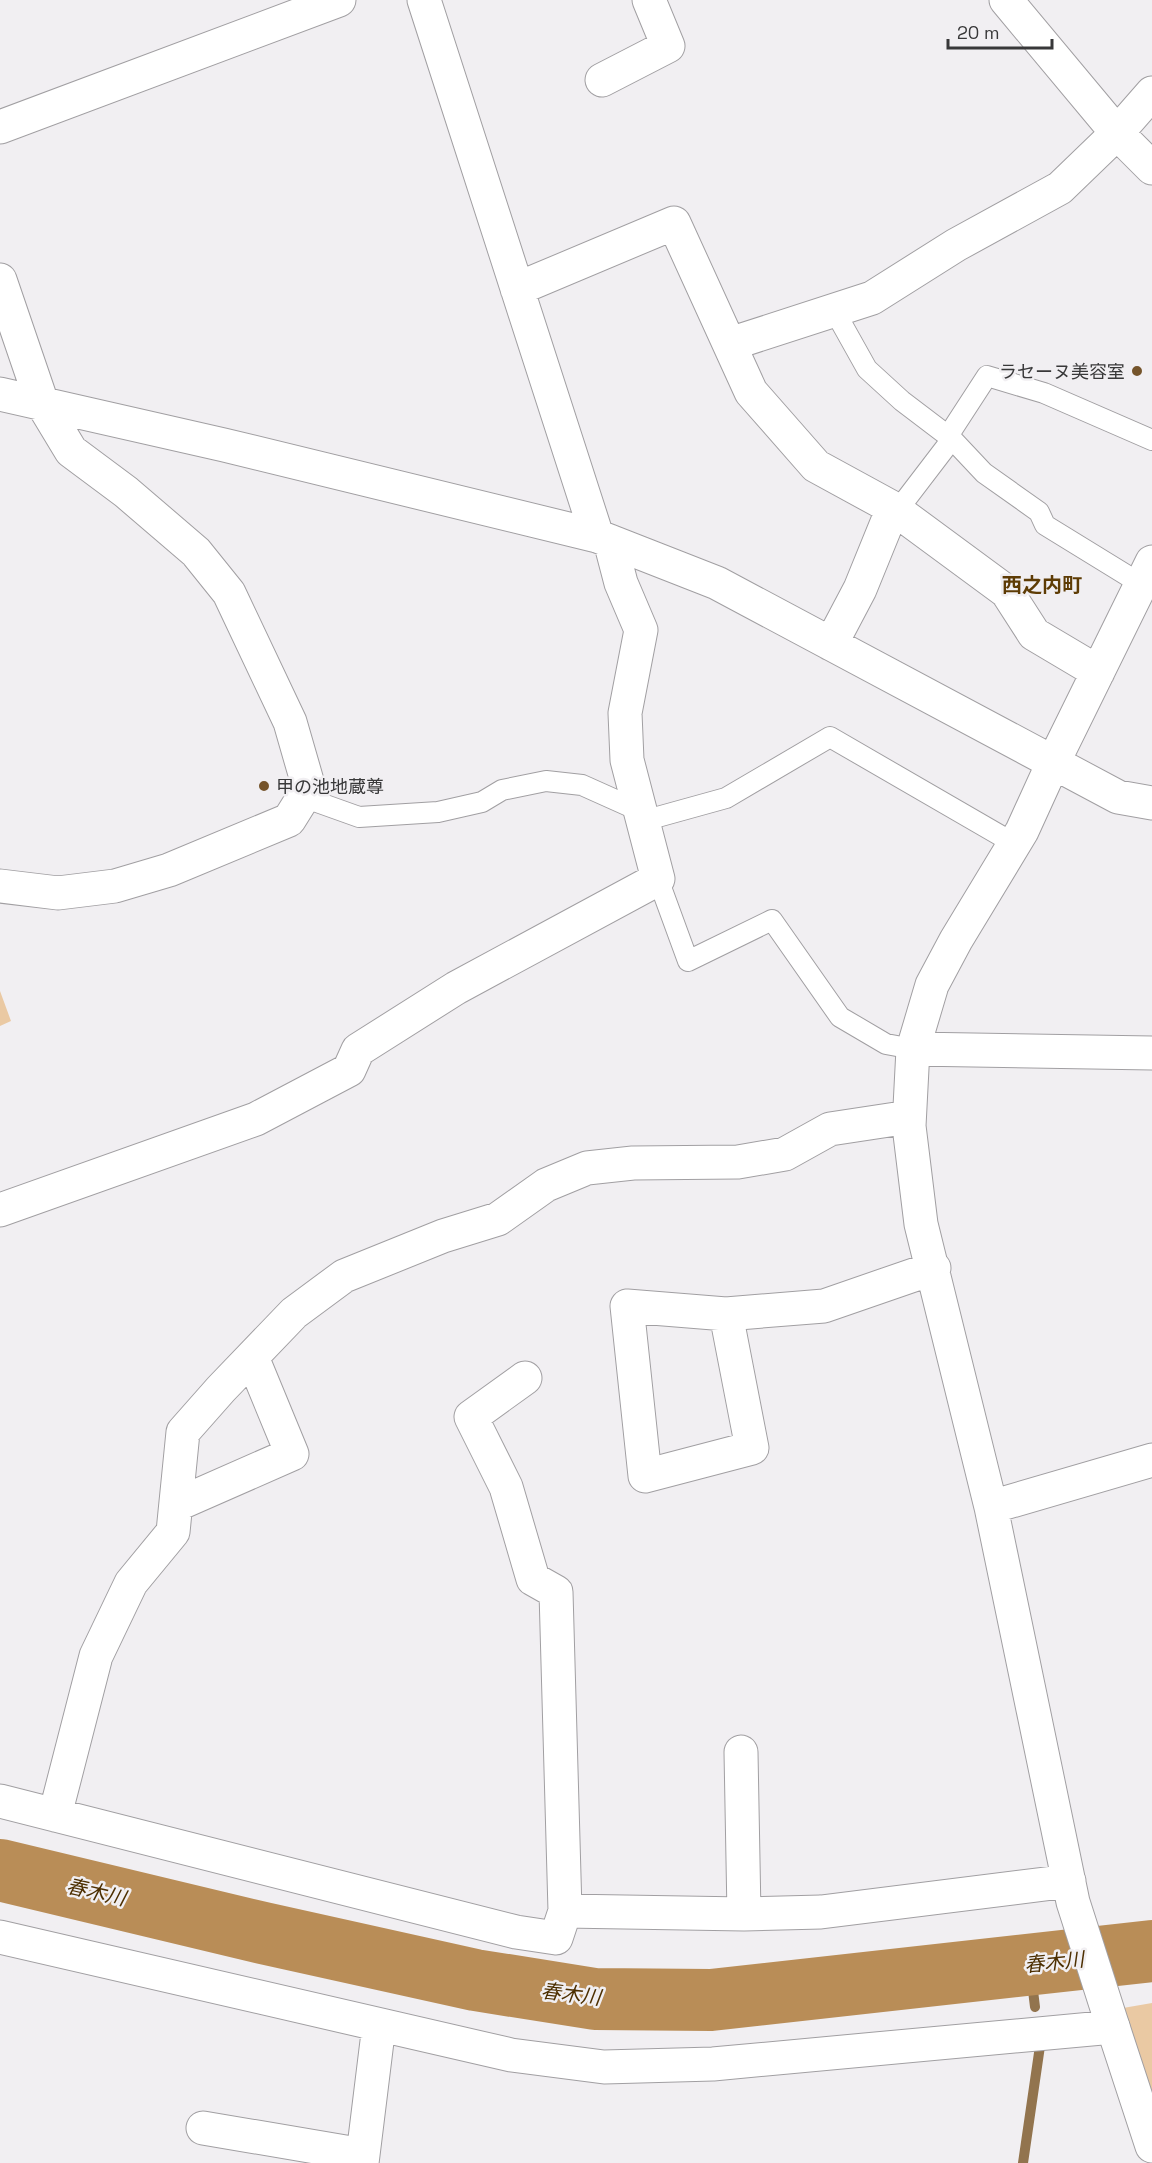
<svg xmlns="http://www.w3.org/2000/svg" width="1152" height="2163" viewBox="0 0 1152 2163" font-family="'Space Grotesk','Noto Sans JP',sans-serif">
<rect width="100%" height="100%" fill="#f1eff2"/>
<path fill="#eac9a3" d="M0,991L11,1021L0,1026Z
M1152,2003V2096L1123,2008Z"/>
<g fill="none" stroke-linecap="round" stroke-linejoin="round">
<path stroke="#92744e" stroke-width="10" d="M1030,1966L1035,2007
M1023,2163L1040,2046"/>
<path stroke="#b98d57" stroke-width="62" d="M0,1870L263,1933L475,1980L595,1999L711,2000L1152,1951"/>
<g stroke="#a19fa2" stroke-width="22">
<path id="lane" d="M834,310L867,369L902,401L952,439L984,473L1039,512L1045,525L1141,584
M948,436L987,376L1044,393L1152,440
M897,511L952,439
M303,797L359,817L438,812L482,802L502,790L546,781L582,785L640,811
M643,821L726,798L830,737L1015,844
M658,879L688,961L772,920L840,1017L886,1044L913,1049"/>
</g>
<g stroke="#a19fa2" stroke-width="35">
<path id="street" d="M424,0L597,536
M1006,0L1117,133L1152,168
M602,80L668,46L649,0
M0,127L339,0
M0,280L42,403L71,451L126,492L196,552L229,593L290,722L309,788L289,820L169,870L115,886L58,893L0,886
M517,289L674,223L751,392L816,466L893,508L1007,592L1034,634L1098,672
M730,344L872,298L956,245L1060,188L1117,133L1152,93
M0,394L224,445L597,536L717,583L1118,797L1152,803
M831,644L860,589L893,508
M913,1049L1152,1053
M0,1210L256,1119L349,1070L358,1050L456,988L658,879L627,760L625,713L641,630L621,583L610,541
M726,1314L752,1448L645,1476L627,1306L726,1314L824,1306L934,1268
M176,1505L292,1454L252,1357
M991,1507L1152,1460
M741,1752L744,1914L821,1912L1069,1881
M0,1801L516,1932L556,1938L565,1911L556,1592L533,1579L506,1487L471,1417L525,1378
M55,1815L96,1656L131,1583L173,1532L183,1432L221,1389L294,1313L344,1276L443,1236L498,1219L546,1185L587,1168L633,1163L738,1162L785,1154L830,1129L909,1117
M565,1911L744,1914
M0,1937L511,2055L604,2067L713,2064L1113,2027L1073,1902L991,1507L921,1224L909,1126L913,1049L932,985L956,940L1022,831L1053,763L1152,562
M203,2128L363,2155
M362,2163L379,2025"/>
</g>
<g stroke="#a19fa2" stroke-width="35">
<path id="secondary" d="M1113,2027L1152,2146"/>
</g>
<use href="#lane" stroke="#fff" stroke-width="20"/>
<use href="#street" stroke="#fff" stroke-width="33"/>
<use href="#secondary" stroke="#fff" stroke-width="33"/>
</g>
<g fill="#75542b" stroke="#f1eff2" stroke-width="2">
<circle cx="1137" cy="371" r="6"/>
<circle cx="264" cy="786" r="6"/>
</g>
<g text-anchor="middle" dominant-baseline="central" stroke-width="5" stroke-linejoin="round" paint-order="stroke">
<g font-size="18" fill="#383839" stroke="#f1eff2" text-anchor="end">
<text x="1125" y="371">ラセーヌ美容室</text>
<text x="276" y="786" text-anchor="start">甲の池地蔵尊</text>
</g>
<g font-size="20" font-weight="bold" fill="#5e3c05" stroke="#f1eff2">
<text x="1042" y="585">西之内町</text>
</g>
<g font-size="20" font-style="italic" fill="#4d2f01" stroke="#f1eff2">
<text transform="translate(96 1892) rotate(13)">春木川</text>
<text transform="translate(1054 1962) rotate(-6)">春木川</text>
<text transform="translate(571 1994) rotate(7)">春木川</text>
</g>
</g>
<path d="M948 39v9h104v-9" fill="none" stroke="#383839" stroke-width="3"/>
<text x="957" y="39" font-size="18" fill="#383839" stroke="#f1eff2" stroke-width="4.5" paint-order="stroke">20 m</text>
</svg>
